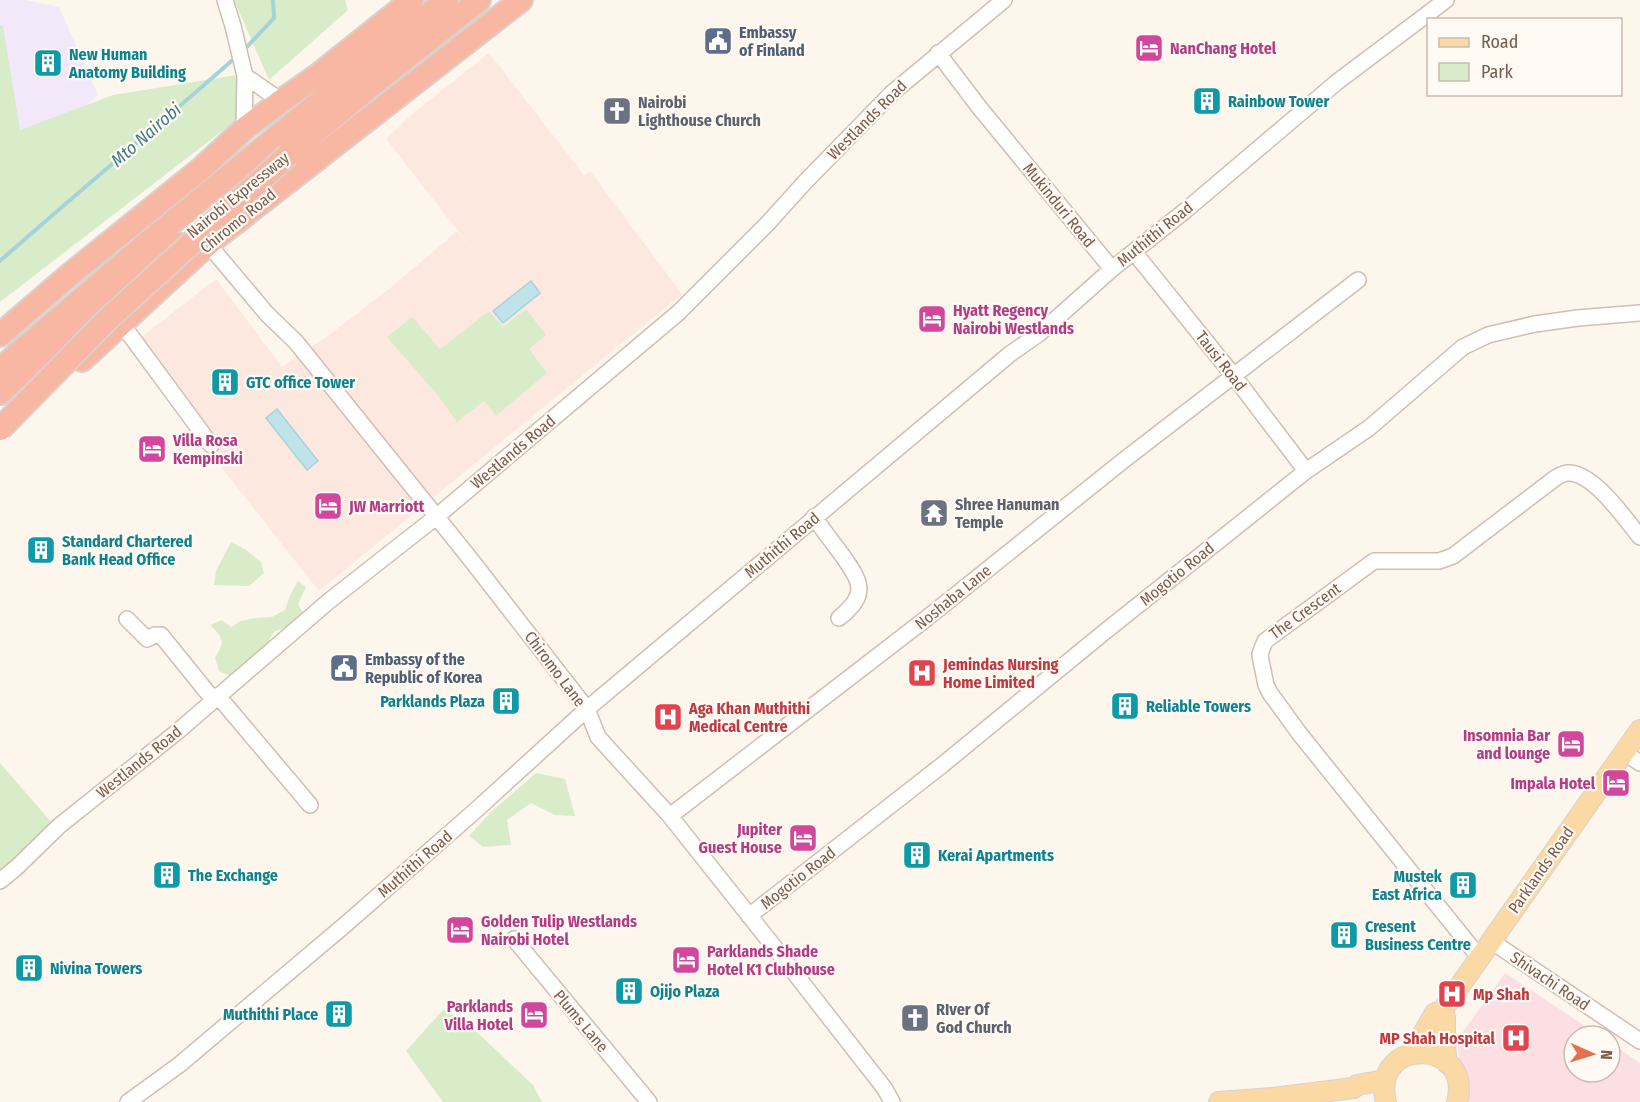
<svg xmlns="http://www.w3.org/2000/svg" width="1640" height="1102" viewBox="0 0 1640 1102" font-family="'Fira Sans Condensed',sans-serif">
<rect width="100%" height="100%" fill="#fdf6ec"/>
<path fill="#fde8e0" d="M489,53L584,175L590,171L682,294L319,591L128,349L135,342L216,279L282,367L333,332L394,285L457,231L476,254L386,139L412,114Z"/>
<path fill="#f3e8fa" d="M0,0H25L59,7L98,95L0,178Z"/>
<path fill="#fbdfe3" d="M1505,973L1600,1036H1574V1072H1610V1043L1640,1063V1102H1464L1457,1040Z"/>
<path fill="#d8ecc9" d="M234,0H345L348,10L269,80Z
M0,26H3L20,130L113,95L237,75L248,111L0,302Z
M526,309L546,335L529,349L547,373L496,416L484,401L457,422L439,397L387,337L412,317L440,349L489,311L503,327Z
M231,542L246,550L261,562L264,573L249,586L214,585L216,571Z
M298,581L306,587L298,604L303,613L293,624L274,632L266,645L247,661L233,677L219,671L215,658C225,641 224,639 210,625L222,620L231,627L241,621L256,618L272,617L285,610L290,595Z
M0,763L54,825L0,872Z
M536,773L565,779L575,816L555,815L531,803L507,820L511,845L483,847L469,836L492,811Z
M444,1009L465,1021L533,1085L542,1102H443L406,1051Z"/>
<path fill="#bfe3e8" stroke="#a5d3da" stroke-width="1.5" d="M531,281L540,293L503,323L493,311Z
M277,409L318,461L307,470L266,418Z"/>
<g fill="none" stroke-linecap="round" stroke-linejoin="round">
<path stroke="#a5d3da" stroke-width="4" d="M244,50L274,18L273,0
M0,261C78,192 158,126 236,57"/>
<g stroke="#d1beb0" stroke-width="18">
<path id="minor" d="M225,0L233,26L245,76L244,129
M938,53L979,107L1112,269
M245,76L281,101
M208,244L267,314L296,342L468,556L587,709L598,737L670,816L775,948L885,1089L892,1102
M1134,252L1233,375L1306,471
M122,324L211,445
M814,517C823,530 833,543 842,555C861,582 869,594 839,618
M127,619L147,639L155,635H161L207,692L212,696H218L310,805
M1624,752L1640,763
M670,816L927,618L1124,460L1358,280
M0,881L17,867L59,826L177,732L329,601L436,517L678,313L768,223L806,181L892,93L1004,0
M749,916L941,766L1102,634L1306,471L1369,428L1463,347L1488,335L1535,324L1578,318L1640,313
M514,939L649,1102
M1491,941L1640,1041
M1479,957L1299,733L1270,693L1266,685L1261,661L1260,654L1265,641L1374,561H1439L1453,556L1554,479C1558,476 1562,474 1567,473C1593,471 1625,519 1640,537
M128,1102L179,1065L346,924L475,811L587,709L1010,354L1040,333L1112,269L1186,210L1337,82L1446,0"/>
</g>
<g stroke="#dad1cd" stroke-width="22">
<path id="major" d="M1442,1011L1445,1017V1046L1447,1063
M1414,1053L1423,1034L1435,1013L1442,1011L1640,730
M1219,1102L1273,1098L1354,1088L1357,1085L1385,1080
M1386,1102C1370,1036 1474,1038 1457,1102"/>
</g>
<g stroke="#dad1cd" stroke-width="26">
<path id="highway" d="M273,167L383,76L479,0
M0,335L67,277L202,168L244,129L281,101L317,76L412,0
M82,360L208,244L521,0
M0,369L147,243L356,72L447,0
M0,393L47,348L177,244"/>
</g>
<use href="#minor" stroke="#fff" stroke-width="15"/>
<use href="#major" stroke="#fbd9a5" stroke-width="20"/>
<use href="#highway" stroke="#f7b7a3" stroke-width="22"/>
<g stroke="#dad1cd" stroke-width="26" stroke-linecap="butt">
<path id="highway-bridge" d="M0,429L107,320L288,155"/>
</g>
<use href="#highway-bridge" stroke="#f7b7a3" stroke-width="22"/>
</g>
<defs>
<g id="civic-square" transform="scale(1.5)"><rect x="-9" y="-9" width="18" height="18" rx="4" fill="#5c6f8a" stroke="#fffaf3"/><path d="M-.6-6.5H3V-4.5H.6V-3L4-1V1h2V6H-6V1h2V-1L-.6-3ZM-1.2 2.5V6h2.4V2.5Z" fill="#fff"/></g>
<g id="hotel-square" transform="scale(1.5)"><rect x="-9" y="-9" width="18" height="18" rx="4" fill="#d1479c" stroke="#fffaf3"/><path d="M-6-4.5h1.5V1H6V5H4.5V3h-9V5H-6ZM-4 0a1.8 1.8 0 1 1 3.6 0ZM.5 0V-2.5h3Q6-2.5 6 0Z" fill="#fff"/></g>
<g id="building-square" transform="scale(1.5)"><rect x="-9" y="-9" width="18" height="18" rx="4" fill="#0f9aa8" stroke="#fffaf3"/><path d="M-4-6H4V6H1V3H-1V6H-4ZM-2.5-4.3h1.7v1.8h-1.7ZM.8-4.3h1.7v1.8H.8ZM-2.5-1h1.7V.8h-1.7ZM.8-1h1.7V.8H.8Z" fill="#fff"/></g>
<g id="church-square" transform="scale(1.5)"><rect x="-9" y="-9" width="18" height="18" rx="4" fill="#6b7280" stroke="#fffaf3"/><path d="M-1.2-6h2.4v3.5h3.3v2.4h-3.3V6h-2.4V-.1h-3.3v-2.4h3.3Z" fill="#fff"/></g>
<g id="temple-square" transform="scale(1.5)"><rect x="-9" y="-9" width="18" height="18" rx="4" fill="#6b7280" stroke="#fffaf3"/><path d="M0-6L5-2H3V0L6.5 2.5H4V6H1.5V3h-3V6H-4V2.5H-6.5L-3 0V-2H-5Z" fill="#fff"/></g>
<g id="hospital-square" transform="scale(1.5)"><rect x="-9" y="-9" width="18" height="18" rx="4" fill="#e0444e" stroke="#fffaf3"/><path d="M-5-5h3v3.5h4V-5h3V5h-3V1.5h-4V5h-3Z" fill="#fff"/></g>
</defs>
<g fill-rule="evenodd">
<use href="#civic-square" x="718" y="41"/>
<use href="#hotel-square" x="1149" y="48"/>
<use href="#building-square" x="48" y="63"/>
<use href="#building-square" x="1207" y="101"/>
<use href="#church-square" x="617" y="111"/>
<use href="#hotel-square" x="932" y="319"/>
<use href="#building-square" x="225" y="382"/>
<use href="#hotel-square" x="152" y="449"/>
<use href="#hotel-square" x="328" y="506"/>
<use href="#temple-square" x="934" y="513"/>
<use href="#building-square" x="41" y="550"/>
<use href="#civic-square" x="344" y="668"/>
<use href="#hospital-square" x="922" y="673"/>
<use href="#building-square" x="506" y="701"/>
<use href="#building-square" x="1125" y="706"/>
<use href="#hospital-square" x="668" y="717"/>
<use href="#hotel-square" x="1571" y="744"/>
<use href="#hotel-square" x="1616" y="783"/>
<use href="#hotel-square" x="803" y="838"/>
<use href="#building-square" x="917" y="855"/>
<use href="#building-square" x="167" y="875"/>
<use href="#building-square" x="1463" y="885"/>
<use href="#hotel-square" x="460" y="930"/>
<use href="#building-square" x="1344" y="935"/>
<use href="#hotel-square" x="686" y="960"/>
<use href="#building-square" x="29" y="968"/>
<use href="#building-square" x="629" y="991"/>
<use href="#hospital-square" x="1452" y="994"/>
<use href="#building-square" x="339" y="1014"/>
<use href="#hotel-square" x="534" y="1015"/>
<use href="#church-square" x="915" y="1018"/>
<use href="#hospital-square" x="1516" y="1038"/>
</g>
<g text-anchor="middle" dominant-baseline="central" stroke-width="4.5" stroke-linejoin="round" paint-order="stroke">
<g font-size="16" font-weight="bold" fill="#4e5e75" stroke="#fffaf3" text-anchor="start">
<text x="739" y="32">Embassy<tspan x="739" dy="18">of Finland</tspan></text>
<text x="365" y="659">Embassy of the<tspan x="365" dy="18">Republic of Korea</tspan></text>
</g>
<g font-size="16" font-weight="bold" fill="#b23c85" stroke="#fffaf3" text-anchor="start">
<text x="1170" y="48">NanChang Hotel</text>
<text x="953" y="310">Hyatt Regency<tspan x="953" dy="18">Nairobi Westlands</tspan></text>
<text x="173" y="440">Villa Rosa<tspan x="173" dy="18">Kempinski</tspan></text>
<text x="349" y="506">JW Marriott</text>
<text x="1550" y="735" text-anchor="end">Insomnia Bar<tspan x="1550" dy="18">and lounge</tspan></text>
<text x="1595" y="783" text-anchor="end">Impala Hotel</text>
<text x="782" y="829" text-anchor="end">Jupiter<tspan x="782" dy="18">Guest House</tspan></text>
<text x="481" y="921">Golden Tulip Westlands<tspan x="481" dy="18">Nairobi Hotel</tspan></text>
<text x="707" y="951">Parklands Shade<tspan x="707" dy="18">Hotel K1 Clubhouse</tspan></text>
<text x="513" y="1006" text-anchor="end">Parklands<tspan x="513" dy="18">Villa Hotel</tspan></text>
</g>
<g font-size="16" font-weight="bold" fill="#0d838f" stroke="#fffaf3" text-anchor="start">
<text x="69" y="54">New Human<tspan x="69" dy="18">Anatomy Building</tspan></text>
<text x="1228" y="101">Rainbow Tower</text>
<text x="246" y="382">GTC office Tower</text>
<text x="62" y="541">Standard Chartered<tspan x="62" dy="18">Bank Head Office</tspan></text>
<text x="485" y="701" text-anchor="end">Parklands Plaza</text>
<text x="1146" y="706">Reliable Towers</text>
<text x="938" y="855">Kerai Apartments</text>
<text x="188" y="875">The Exchange</text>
<text x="1442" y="876" text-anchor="end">Mustek<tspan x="1442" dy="18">East Africa</tspan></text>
<text x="1365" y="926">Cresent<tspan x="1365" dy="18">Business Centre</tspan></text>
<text x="50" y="968">Nivina Towers</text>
<text x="650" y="991">Ojijo Plaza</text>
<text x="318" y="1014" text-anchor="end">Muthithi Place</text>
</g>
<g font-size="16" font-weight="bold" fill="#5b616d" stroke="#fffaf3" text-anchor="start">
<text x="638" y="102">Nairobi<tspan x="638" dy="18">Lighthouse Church</tspan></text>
<text x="955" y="504">Shree Hanuman<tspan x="955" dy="18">Temple</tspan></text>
<text x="936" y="1009">RIver Of<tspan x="936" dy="18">God Church</tspan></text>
</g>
<g font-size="16" fill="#7a5c4d" stroke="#fffaf3">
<text transform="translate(867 120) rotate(-45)">Westlands Road</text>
<text transform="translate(238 195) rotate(-39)">Nairobi Expressway</text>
<text transform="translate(1059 205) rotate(51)">Mukinduri Road</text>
<text transform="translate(238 221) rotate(-39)">Chiromo Road</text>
<text transform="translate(1155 234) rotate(-39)">Muthithi Road</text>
<text transform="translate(1221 361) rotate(52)">Tausi Road</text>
<text transform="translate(513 452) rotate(-40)">Westlands Road</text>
<text transform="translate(782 545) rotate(-40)">Muthithi Road</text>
<text transform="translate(1177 574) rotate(-39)">Mogotio Road</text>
<text transform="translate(953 597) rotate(-39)">Noshaba Lane</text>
<text transform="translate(1305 611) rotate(-36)">The Crescent</text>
<text transform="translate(555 669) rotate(53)">Chiromo Lane</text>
<text transform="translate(139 762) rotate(-39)">Westlands Road</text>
<text transform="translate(415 864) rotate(-41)">Muthithi Road</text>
<text transform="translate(1541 870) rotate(-55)">Parklands Road</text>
<text transform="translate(798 878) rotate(-38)">Mogotio Road</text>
<text transform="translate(1550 981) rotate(34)">Shivachi Road</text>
<text transform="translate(581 1021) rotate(50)">Plums Lane</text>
</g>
<g font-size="16" font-weight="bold" fill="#be3a42" stroke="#fffaf3" text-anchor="start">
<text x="943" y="664">Jemindas Nursing<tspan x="943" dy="18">Home Limited</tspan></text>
<text x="689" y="708">Aga Khan Muthithi<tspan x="689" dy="18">Medical Centre</tspan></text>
<text x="1473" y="994">Mp Shah</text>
<text x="1495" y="1038" text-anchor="end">MP Shah Hospital</text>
</g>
<g font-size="18" font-style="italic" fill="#437c86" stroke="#fffaf3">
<text transform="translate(146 135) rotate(-41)">Mto Nairobi</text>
</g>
</g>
<rect x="1427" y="18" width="195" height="78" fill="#fffaf3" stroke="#cabbb1" stroke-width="1.5"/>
<rect x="1439" y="38" width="30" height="9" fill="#fbd9a5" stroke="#cabbb1" stroke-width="1.5"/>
<text x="1481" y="48" font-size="18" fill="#7a5c4d">Road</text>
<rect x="1439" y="63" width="30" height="18" fill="#d8ecc9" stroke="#cabbb1" stroke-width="1.5"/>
<text x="1481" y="78" font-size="18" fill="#7a5c4d">Park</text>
<g transform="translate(1592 1054) rotate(93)"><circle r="28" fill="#fffaf3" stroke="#cabbb1" stroke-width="1.5"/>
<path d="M0-4.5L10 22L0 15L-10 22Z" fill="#e76f51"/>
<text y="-9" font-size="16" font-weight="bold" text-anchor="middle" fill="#7a5c4d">N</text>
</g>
</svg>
